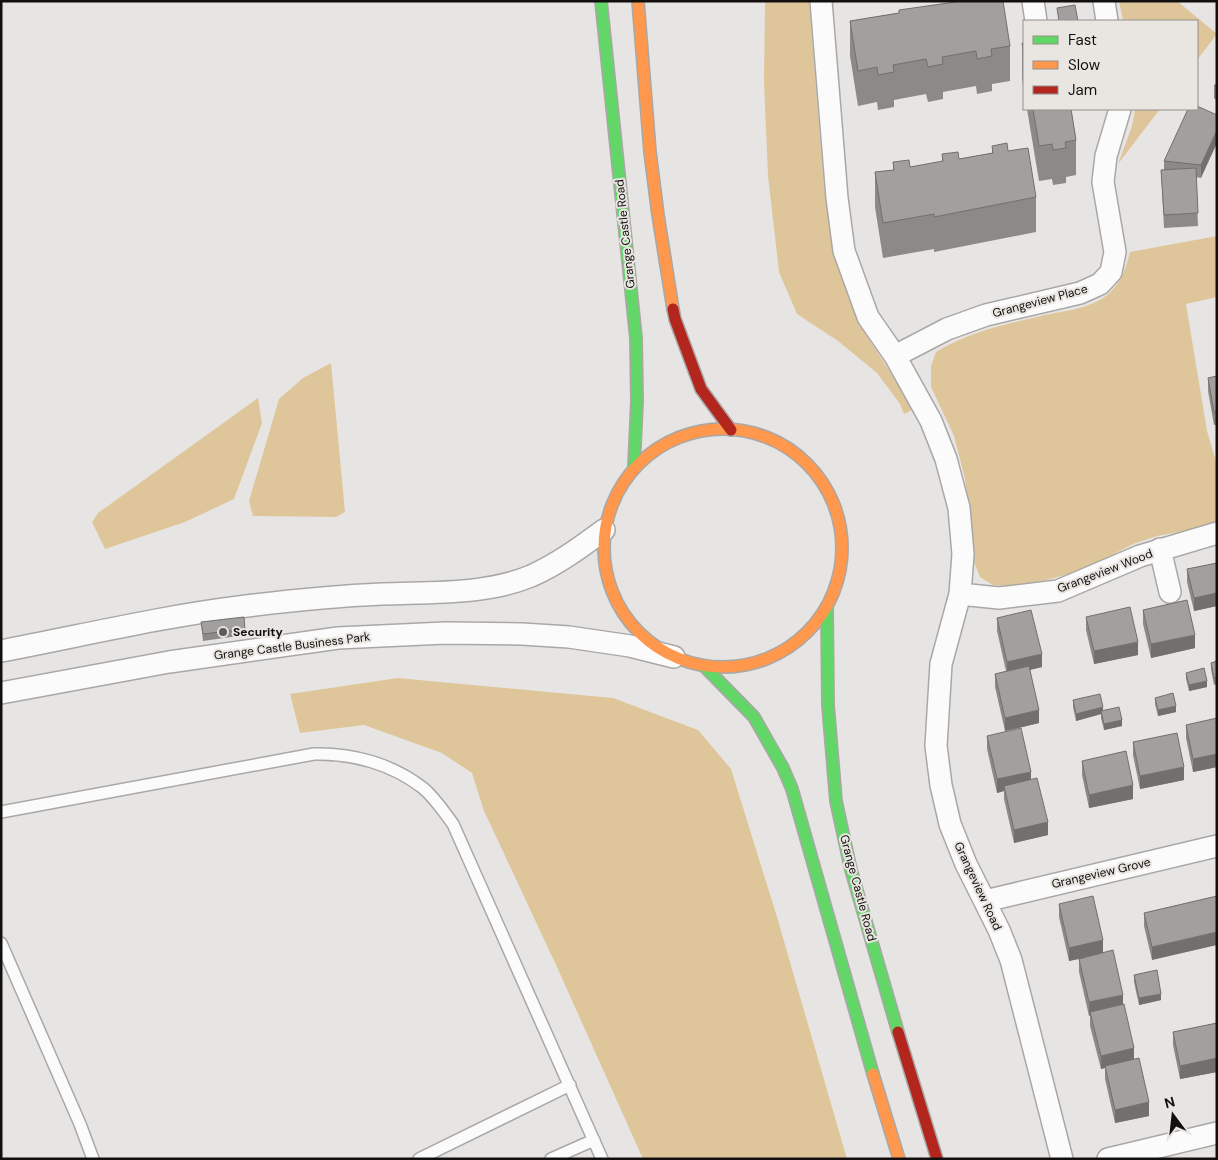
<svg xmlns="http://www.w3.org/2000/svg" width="1218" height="1160" viewBox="0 0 1218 1160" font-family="'DM Sans',sans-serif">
<rect width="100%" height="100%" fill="#e7e5e3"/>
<path fill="#dfc69a" d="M765,1H809L824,187L833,244L847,290L865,333L906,397L912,410L904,414L900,404L877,373L838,341L797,314L779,272L768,176L764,82Z
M1119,1H1177L1217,34L1197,60V21H1123Z
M1135,109H1160L1118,164L1132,126Z
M1217,236V297L1186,304L1207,431L1217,465V525L1157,536L1133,544L1081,571L1042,581L1013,586L993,585L980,577L974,562L965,479L954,436L931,387V366L936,352C970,332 1002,325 1041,316C1062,311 1090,309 1107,295C1121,284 1126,268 1130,252Z
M331,363L345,512L336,517L253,516L249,501L279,399L303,378Z
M258,398L262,423L234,499L185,522L105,549L92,522L98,513Z
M398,678L613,698L698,730L731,769L777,917L847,1159H643L557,967L484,811L472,773L442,753L364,725L300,733L290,694Z"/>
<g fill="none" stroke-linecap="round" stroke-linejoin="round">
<g stroke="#a9a8a6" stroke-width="14">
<path id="lane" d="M1,812L314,754C353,753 392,764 423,788C435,798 444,812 453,824L602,1159
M1,943L80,1124L93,1159
M419,1159L570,1085
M551,1159L594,1140"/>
</g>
<g stroke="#a9a8a6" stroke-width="24">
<path id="street" d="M821,1L837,198L844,251L868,317L895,356L931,421L946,459L959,508L963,554L960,594L941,664L936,746L941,785L950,824L966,864L999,930L1011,960L1062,1159
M1033,1L1036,21
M1104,1L1107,21
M895,356L947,329L986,315L1080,293L1100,284L1111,272L1115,252L1103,182L1106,156L1120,109
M1160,549L1170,592
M960,594L999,598L1058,591L1140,556L1217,533
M1,651C80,636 159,617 239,607C286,601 334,596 382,594C431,592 485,595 531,576C558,564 581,547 604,530
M1,693L169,662L338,638L445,633L522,634L569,637L630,646L674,657
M985,901L1217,846
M1108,1159L1217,1133"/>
</g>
<g stroke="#a9a8a6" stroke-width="14">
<path id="fast" d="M601,1L636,338L637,401L634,467
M827,608L828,705L836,801L851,870L898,1032
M704,666L754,717L783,768L792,789L873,1074"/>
</g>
<g stroke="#a9a8a6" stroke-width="14">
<path id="slow" d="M638,1L650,152L658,215L673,309
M604 548a119 119 0 1 1 238 0a119 119 0 1 1-238 0Z
M873,1074L899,1159"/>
</g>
<g stroke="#a9a8a6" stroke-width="14">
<path id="jam" d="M673,309L675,319L701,389L731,430
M898,1032L937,1159"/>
</g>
<use href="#lane" stroke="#fbfbfb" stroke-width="11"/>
<use href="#street" stroke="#fbfbfb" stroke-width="21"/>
<use href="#fast" stroke="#63d668" stroke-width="11"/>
<use href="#slow" stroke="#ff974d" stroke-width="11"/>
<use href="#jam" stroke="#b3261e" stroke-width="11"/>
</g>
<path fill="#8b8a88" d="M899,10L1010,46V81L992,84V91L977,94L976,86L943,92V99L928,102L926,94L894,100V107L878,110L877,102L858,106L850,56V21L899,13Z
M1022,43H1024V93L1022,78Z
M1217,83V101L1214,98V85Z
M1027,109H1071L1076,140V175L1066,177V183L1053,185L1052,179L1039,181Z
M1217,115L1201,178L1196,177L1198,226L1164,228L1161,170H1164V161Z
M992,146L1008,151L1036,197V232L934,252V249L883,258L875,207V172L893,170V162L910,167L942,162V154L959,159L992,153Z
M1217,376V425H1214L1208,391V378Z
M1217,563V606L1194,611L1187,582V569Z
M1143,610L1195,648L1151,658L1143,624Z
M1086,617L1138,655L1094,664L1086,630Z
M997,618L1042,667L1030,670L1039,723L1005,731L995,687V674L1006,671L997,631Z
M201,622L245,629V635L203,641Z
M1217,661V684L1214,685L1211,669V663Z
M1186,673L1207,687L1189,691L1186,679Z
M1155,698L1176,712L1158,716L1155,704Z
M1073,700L1103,711L1122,726L1104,730L1101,718V714L1076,721L1073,707Z
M1217,718V767L1193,772L1186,738V725Z
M987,736L1031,779L1048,835L1014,843L1004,799V791L997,793L987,749Z
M1133,742L1184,780L1140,789L1133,755Z
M1082,761L1133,799L1089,808L1082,775Z
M1217,896L1152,960L1144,926V913Z
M1059,904L1103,953L1123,1004L1134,1059L1149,1116L1115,1123L1105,1079V1068L1101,1069L1090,1026V1015L1089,1016L1079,972V959L1069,961L1059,917Z
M1134,975L1161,1000L1139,1005L1134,982Z
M1217,1023V1072L1180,1079L1173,1045V1032Z"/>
<path fill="#71706f" d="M1217,130V143L1201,178V165Z
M1217,593V606L1194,611V598Z
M1195,635V648L1151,658V644Z
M1138,642V655L1094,664V651Z
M1042,654V667L1007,675V662Z
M1207,681V687L1189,691V685Z
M1176,706V712L1158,716V710Z
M1103,707V714L1101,711V714L1076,721V714Z
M1039,710V723L1005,731V718Z
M1122,720V726L1104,730V724Z
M1217,754V767L1193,772V759Z
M1184,767V780L1140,789V776Z
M1031,772V785L1004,786V791L997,793V779Z
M1133,785V799L1089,808V795Z
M1048,822V835L1014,843V830Z
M1217,932V945L1152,960V947Z
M1103,940V953L1069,961V948Z
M1161,994V1000L1139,1005V998Z
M1123,995V1008L1090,1012V1015L1089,1016V1002Z
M1134,1048V1061L1105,1066V1068L1101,1069V1056Z
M1217,1058V1072L1180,1079V1066Z
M1149,1102V1116L1115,1123V1110Z"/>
<path fill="#a2a09e" stroke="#71706f" d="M962,1H1003L1010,46L991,49L992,56L977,59L976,51L942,57L943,64L928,67L926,59L893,65L894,72L878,75L877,67L858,71L850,21L899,13V10Z
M1075,5L1078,21H1059L1057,8Z
M1022,43H1024V58Z
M1197,106L1217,115V130L1201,165L1164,161L1188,109H1197Z
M1033,109H1071L1076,140L1065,142L1066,148L1053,150L1052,144L1039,146Z
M1007,143L1008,151L1028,148L1036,197L934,217V214L883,223L875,172L894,170L893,162L909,160L910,167L943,161L942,154L958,152L959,159L993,153L992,146Z
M1196,168L1198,213L1164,215L1161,170Z
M1217,376V412H1214L1208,378Z
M1217,563V593L1194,598L1187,569Z
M1187,600L1195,635L1151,644L1143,610Z
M1130,607L1138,642L1094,651L1086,617Z
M1031,610L1042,654L1007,662L997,618Z
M244,617L245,629L203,634L201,622Z
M1217,661V678H1214L1211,663Z
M1029,666L1039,710L1005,718L995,674Z
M1204,668L1207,681L1189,685L1186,673Z
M1173,693L1176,706L1158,710L1155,698Z
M1100,694L1103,707L1076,714L1073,700Z
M1119,707L1122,720L1104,724L1101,711Z
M1217,718V754L1193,759L1186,725Z
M1021,728L1031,772L997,779L987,736Z
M1177,733L1184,767L1140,776L1133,742Z
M1126,751L1133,785L1089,795L1082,761Z
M1037,778L1048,822L1014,830L1004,786Z
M1093,896L1103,940L1069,948L1059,904Z
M1217,896V932L1152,947L1144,913Z
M1113,950L1123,995L1089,1002L1079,959Z
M1157,970L1161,994L1139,998L1134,975Z
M1124,1004L1134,1048L1101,1056L1090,1012Z
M1217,1023V1058L1180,1066L1173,1032Z
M1139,1058L1149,1102L1115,1110L1105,1066Z"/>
<circle fill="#5c5b59" stroke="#e9e6e1" stroke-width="2" cx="223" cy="632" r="5"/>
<g text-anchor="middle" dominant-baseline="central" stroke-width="4" stroke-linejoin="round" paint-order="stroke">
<g font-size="12" fill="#11100f" stroke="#e9e6e1">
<text transform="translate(625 234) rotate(-96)">Grange Castle Road</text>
<text transform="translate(1040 301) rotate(-15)">Grangeview Place</text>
<text transform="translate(1105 571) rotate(-21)">Grangeview Wood</text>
<text transform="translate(292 646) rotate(-7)">Grange Castle Business Park</text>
<text transform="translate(1101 873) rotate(-13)">Grangeview Grove</text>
<text transform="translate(978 886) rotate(65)">Grangeview Road</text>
<text transform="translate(858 888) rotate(75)">Grange Castle Road</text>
</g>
<g font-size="12" font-weight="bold" fill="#11100f" stroke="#e9e6e1" text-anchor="start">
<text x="233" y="632">Security</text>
</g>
</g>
<rect width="1218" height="1160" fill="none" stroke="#11100f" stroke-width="5"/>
<rect x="1023" y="20" width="175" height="90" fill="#e9e6e1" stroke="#93908d"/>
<rect x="1033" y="36" width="25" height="8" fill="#63d668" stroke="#93908d"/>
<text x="1068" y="45" font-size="15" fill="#11100f">Fast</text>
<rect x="1033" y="61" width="25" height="8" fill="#ff974d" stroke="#93908d"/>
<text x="1068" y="70" font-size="15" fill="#11100f">Slow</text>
<rect x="1033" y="86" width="25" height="8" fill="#b3261e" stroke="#93908d"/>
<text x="1068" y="95" font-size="15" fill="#11100f">Jam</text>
<g transform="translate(1173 1115) rotate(345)" stroke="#e9e6e1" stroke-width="4" paint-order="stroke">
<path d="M0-4L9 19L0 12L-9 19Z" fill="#11100f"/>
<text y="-8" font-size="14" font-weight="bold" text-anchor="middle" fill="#11100f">N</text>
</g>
</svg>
